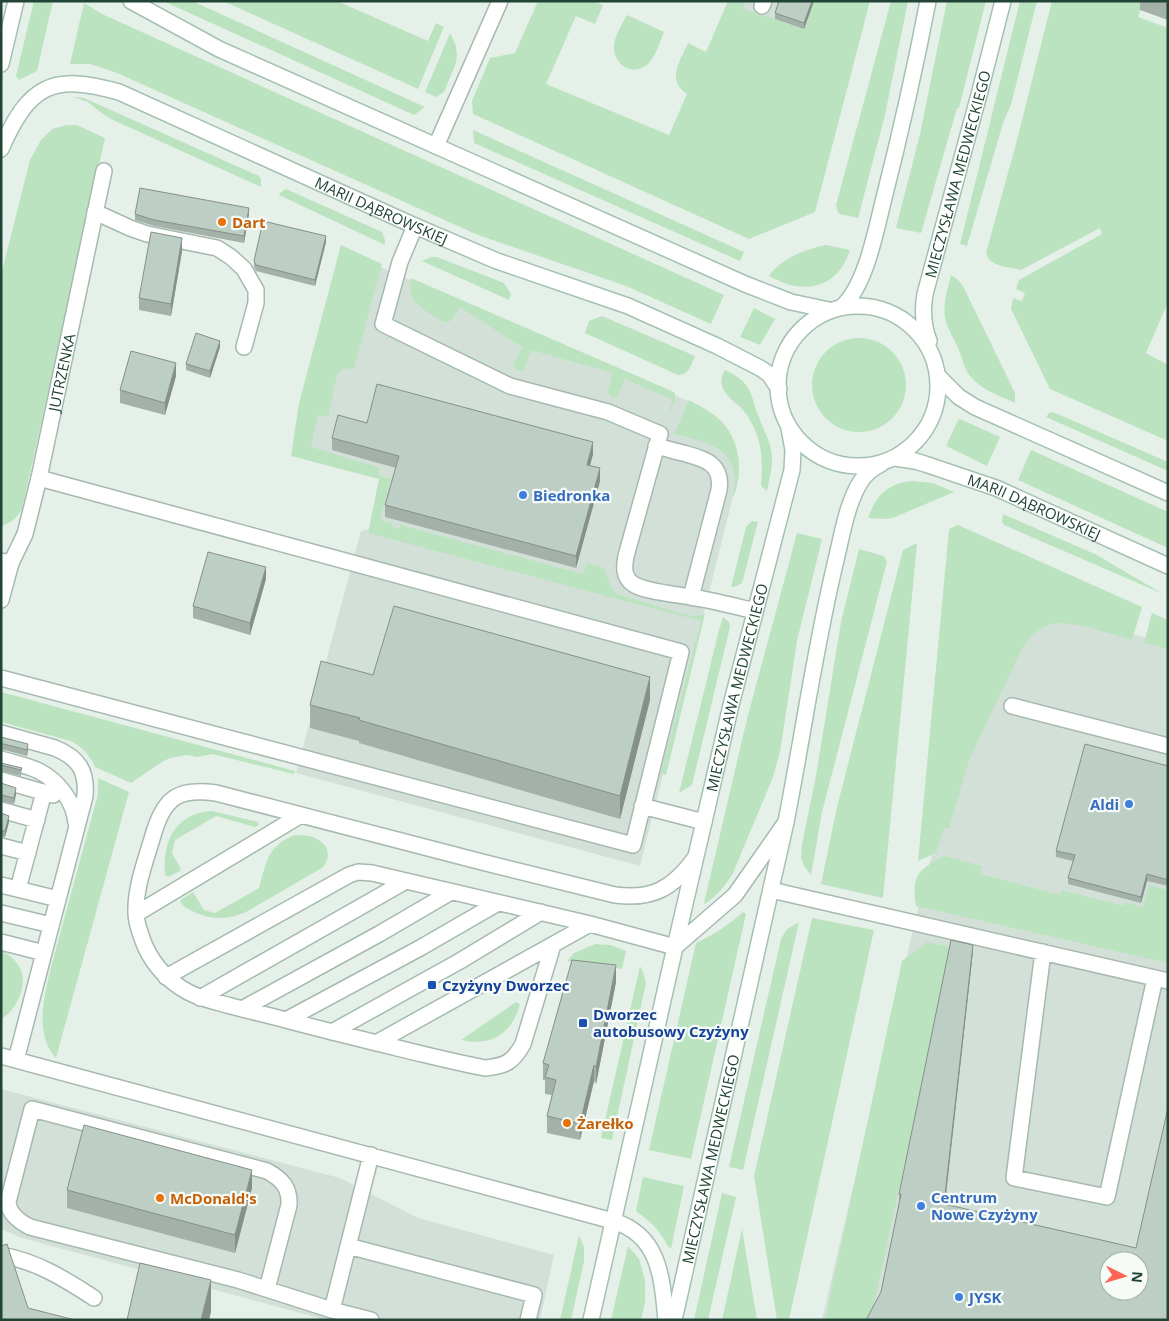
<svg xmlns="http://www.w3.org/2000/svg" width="1169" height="1321" viewBox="0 0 1169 1321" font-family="'Open Sans',sans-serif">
<rect width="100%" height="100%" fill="#e5f0e9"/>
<path fill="#d3e0d8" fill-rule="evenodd" d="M745,1H814L804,29L743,8Z
M355,256L695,404L719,421L737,481L640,866L296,773L361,531L371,529L383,478L302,456Z
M1049,611L1168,644V1320H822L925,878L962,759L1024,633ZM1109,1261H1139V1291H1109Z
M1,1089L340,1178L418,1218L554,1255L540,1320H326L22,1238L1,1229Z"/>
<path fill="#bce3c0" d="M34,1H53L37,71L19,80L18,79L16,76Z
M163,1H192L425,107L414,115Z
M223,1H337L428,41L436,23L444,27L418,89Z
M538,1H594L603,5L595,24L576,16L546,84L669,135L687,94C666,80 680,61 688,43L706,52L728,1H745L743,8L804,29L814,1H870L815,212L749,239L473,114L472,101L490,58L515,53Z
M891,1H908L885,115L858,218L840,214L838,212L836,205Z
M947,1H986L959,108H957L921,233L896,228L920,134Z
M1020,1H1037L1011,105L1003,123L967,246L960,244Z
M1052,1H1143L1138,17L1168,28V302L1146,353L1168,365V441L1050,389L1011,309L1013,298L1022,301L1025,293L1016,289L1019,280L1102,234L1100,228L1021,270C1010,267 989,267 986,253L1017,140Z
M84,3L102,14L724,295L711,324L626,286L478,235L117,73L90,64H70Z
M627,15L664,32C660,42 656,56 648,64C633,78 612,64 614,45C615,35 622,24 627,15Z
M450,33L456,46L457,55L456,63L444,92L436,97L425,92Z
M73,97L84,98L259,176L261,179V187L113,120L103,114L88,102Z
M67,125H77L105,138L22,509C17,518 11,523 1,526V275L30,160L41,140L52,129Z
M473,130L744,252L740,261L474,143Z
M286,189L382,232L385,240V245L279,195L280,193Z
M341,245L382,264L354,369C345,368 342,368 337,375L328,417L318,415L311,447L380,468L378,475L391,479L380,520L392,523V527L399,529L400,525L583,574L586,563L599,566L605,570L610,585L617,594L690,616L701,615L705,614L666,775L661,773L701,621L368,533L379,479L291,456L299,403Z
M826,245L850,250C841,278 820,292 790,285C783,283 776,279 769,276C780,259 806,249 826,245Z
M431,257H437L504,283L511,294L509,300L422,261Z
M951,275L957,279L963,286L1015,393V403C1001,396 983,391 972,378C964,370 963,360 959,350C955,341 949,331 946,322C942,306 947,291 951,275Z
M411,278L674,392C679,400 670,410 666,418L673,400L625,379L617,397L615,398L610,396L608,391L613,373L531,350L524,370L521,371L516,369L513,364L523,348L460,307C457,311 453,321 448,322C443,323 437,318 433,316C418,306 407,299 411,278Z
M754,308L775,319L760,345L740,337Z
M602,316L695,356C691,365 689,375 678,375L585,333L589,321Z
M812 385a47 47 0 1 1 94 0a47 47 0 1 1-94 0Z
M725,370C733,374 741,378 747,386C753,395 754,406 758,415C763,429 771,442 772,456C773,467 769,480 767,491L762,487L761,484C763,465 762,445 754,428C751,422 748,416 744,411C737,403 724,396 722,385C720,380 723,374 725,370Z
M689,400C702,407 718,415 727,428C741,448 742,474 734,496H733C733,491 735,485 735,480C734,445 700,441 674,434Z
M1053,412L1168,462V471L1046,417L1049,413Z
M960,419L1000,437L987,466L946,446L958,420Z
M1031,450L1168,512V548L1018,480Z
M913,481L933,483L954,492L895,517L886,519L868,518C876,495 888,483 913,481Z
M1003,514L1095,554L1163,594L1004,525L1002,521Z
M752,521L758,522L742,583L737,586L731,587L746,527Z
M958,525L1142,607L1132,640C1120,636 1107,633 1094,629C1063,621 1042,617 1022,649L970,758L949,828H944L936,853L918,861L949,529Z
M797,533L822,539L797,641L780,752L773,777L733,873C726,885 717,896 705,904L704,903L747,719Z
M917,543L913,586L883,898L821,884L837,807L903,550Z
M859,549L884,556L887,562L822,812L811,875L804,866L801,858L802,844L816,776L841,622Z
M1152,613L1168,620V649L1144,643Z
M723,617L729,622L730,627L692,785L679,793L719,630Z
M1,692L295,771L294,774L212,754L197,757L187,755L170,758L162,762L131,783L95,767C90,755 82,747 71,741L1,722Z
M98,778L129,792L56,1058C34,1034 44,999 50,971L98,794Z
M212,811L258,822L259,825L255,827L216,816L175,840L172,853L181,869L180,871L168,877L165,875C162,842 175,813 212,811Z
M295,835C302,835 309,835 315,838C329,844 332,858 322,868L246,912C228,920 210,920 192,911C187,909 183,906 180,901L182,899L193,892L204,910L215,913L259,888C266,864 267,845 295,835Z
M944,856L982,866L980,874L1060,895L1062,890L1124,906L1125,902L1143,907L1149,885L1168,890V963L916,906C911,875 918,870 944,856Z
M743,912L746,914L691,1159L649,1150L696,943C715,934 727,926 743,912Z
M812,918L874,930L789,1320H777L754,1176Z
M799,922L743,1170L729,1167L781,939L787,929Z
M927,942L951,947L872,1314L869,1320H825L902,961Z
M595,944L611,945L626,951L622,969L567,961L574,953Z
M1,950C10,955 20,963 22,974C26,989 15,1012 1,1019Z
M640,966L643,972L646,983L612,1140L601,1138Z
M516,1002L520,1004C512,1034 491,1047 461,1040Z
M643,1177L684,1186L671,1249C666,1245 665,1240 661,1235C655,1225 645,1218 636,1211Z
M722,1193L736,1197L708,1320H694Z
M742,1229L757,1320H722Z
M579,1235L584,1247V1261L571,1320H560Z
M628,1246L639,1259L645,1280V1303L641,1320H611Z"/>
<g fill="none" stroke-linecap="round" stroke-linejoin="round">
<g stroke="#a6b9b0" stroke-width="18">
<path id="lane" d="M762,6L764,1
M436,146L500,1
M95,212L130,228L147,234L217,248L231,257L244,269L256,290V303L244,347
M415,226L400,262L383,324L510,386L608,412L660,434L626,556C624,566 623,577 633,584C646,592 675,594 690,597C712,600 734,606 755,611
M656,446C665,448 674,451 683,453C704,459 723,463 719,490L691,597
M1,600L11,563
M1,678L633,845L681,652L39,478
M1012,706L1168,746
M1,733L55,748C79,758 87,771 85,796L16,1060
M1,759C14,763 27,765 39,771C58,781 74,801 76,823
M1,780L53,795
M642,806L704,822
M1,810L37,820
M1,846L28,853
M1,885L58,899
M18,889L44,792
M771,890L1168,981
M1,913L51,925
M136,914L301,815
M1,942L44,953
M553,945L523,1044C513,1062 506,1066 485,1068C464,1064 443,1059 422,1054C377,1043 331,1032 286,1020C268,1015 249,1011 231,1006C216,1002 201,999 188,992C168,981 154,966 145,946C141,936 136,923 136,913C135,886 147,857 154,832C165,796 180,788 216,793L482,862L615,895C653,900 673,888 695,858
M1043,952L1014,1178L1107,1197L1155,978
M166,977L349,875L358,872L372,873L590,924L675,947
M200,998L406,881
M242,1009L379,934L451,892
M286,1020L420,948L498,903
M332,1032L460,961L541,912
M376,1043L590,924
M1,1056L613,1221
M348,1246L534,1295L528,1320
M1,1255C36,1261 65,1279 94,1298
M267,1289L289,1205C290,1188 282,1179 267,1171L32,1109L8,1202C9,1214 20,1222 30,1227L238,1280L332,1310L371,1320
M332,1310L371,1155"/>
</g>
<g stroke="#a6b9b0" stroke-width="18">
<g id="street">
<path id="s1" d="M1,561L11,563L25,534L39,478L104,171"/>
<path d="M675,947L735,895L786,822"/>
</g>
</g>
<g stroke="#a5c0b2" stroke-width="18">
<g id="secondary">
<path d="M131,1L219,49L745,284L791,302L829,310"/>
<path d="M1,64L16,1"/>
<path id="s2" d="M1,149C29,85 52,73 119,92L415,226L497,261L628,306L717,346L760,368L769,374L779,389"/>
<circle cx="858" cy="386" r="80"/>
<path d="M842,307C866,284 875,234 883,202C900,135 915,69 928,1"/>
<path id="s3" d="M929,341C923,325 922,311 925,294L980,91L1003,1"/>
<path d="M938,376L959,397L975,407L1168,493"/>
<path id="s4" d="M895,458L915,461L925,464L996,488L1168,566"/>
<path d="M613,1221C660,1235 662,1278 666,1320"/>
<path id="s5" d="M591,1320L675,947L731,705L792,470L793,450L789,428"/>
<path id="s6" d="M674,1320L786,822C803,735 815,647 836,560C842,535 847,503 861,481C866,473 873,468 881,464"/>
</g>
</g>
<use href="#lane" stroke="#fff" stroke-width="15"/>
<use href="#street" stroke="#fff" stroke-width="15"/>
<use href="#secondary" stroke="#fff" stroke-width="15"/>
</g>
<path fill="#a3b1a9" d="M814,1L804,29L775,19V13Z
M1140,1H1168V20L1140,10Z
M135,214H249L244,243L154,226L135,220Z
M326,242L315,286L256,271L254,267V261Z
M182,251L171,316L139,310V298Z
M220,347L210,378L186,370V364Z
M176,376L165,415L120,403V390Z
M367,423L593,454L590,465L600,481L576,568L385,517V505L396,468L332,450V438Z
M266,579L250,635L193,618V606Z
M373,675L650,700L620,819L359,743V741L310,728V705Z
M1,737L28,750L27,756L4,750H1Z
M1,763L22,768L21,776L1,771Z
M1168,766V886L1147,881L1141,903L1068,884V878L1073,861L1056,857V851Z
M1,783L16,794L14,804L1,801Z
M1,813L9,822L5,837H1Z
M973,951L945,1205L1168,1320L881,1292L900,1200H899V1194Z
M616,982L596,1084L594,1081L580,1140L547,1133V1116L552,1095L545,1094V1080H543V1063Z
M252,1188L235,1253L67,1208V1190Z"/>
<path fill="#849089" d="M812,1H814L804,29V23Z
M249,208V214L244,243V236Z
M326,236V242L315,286V280Z
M182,238V251L171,316V304Z
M220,341V347L210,378V371Z
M176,363V376L165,415V403Z
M593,442V454L587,477V465Z
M600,468V481L576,568V556Z
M266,567V579L250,635V623Z
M650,677V700L620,819V796Z
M28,744V750L27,756V750Z
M16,788V794L14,804V798Z
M9,816V822L5,837V831Z
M1147,874V881L1141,903V897Z
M973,945V951L944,1211V1204Z
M616,965V982L596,1084V1067Z
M594,1065V1081L580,1140V1124Z
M252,1170V1188L235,1253V1235Z
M211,1280V1312L209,1320H201Z"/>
<path fill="#bdcec4" stroke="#849089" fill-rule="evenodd" d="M779,1H812L804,23L775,13Z
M140,188L249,208L244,236L154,220L135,214Z
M263,221L326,236L315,280L256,265L254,261Z
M151,232L182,238L171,304L139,298Z
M196,333L220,341L210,371L186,364Z
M131,351L176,363L165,403L120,390Z
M377,384L593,442L587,465L600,468L576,556L385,505L399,456L332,438L338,415L367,423Z
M208,552L266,567L250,623L193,606Z
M394,606L650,677L620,796L359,720L360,718L310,705L321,661L373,675Z
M1,737L28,744L27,750L4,744H1Z
M1085,744L1168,766V880L1147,874L1141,897L1068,878L1075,855L1056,851Z
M1,763L22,768L21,770L1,765Z
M1,783L16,788L14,798L1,795Z
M1,813L9,816L5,831H1Z
M951,940L973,945L944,1204L1136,1248L1168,1108V1320H866L881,1292L901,1194H899ZM1109,1261H1139V1291H1109Z
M572,960L616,965L596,1067L594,1065L580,1124L547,1116L556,1080L545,1077L549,1065L543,1063Z
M84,1125L252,1170L235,1235L67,1190Z
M7,1244L28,1308L75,1320H1V1246Z
M140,1263L211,1280L201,1320H127Z"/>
<g fill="#e8710a" stroke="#f6fbf8" stroke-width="2">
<circle cx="222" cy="222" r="5"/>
<circle cx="567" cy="1123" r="5"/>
<circle cx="160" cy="1198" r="5"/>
</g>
<g fill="#3f7fe0" stroke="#f6fbf8" stroke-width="2">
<circle cx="523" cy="495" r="5"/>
<circle cx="1129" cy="804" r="5"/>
<circle cx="921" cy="1206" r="5"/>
<circle cx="959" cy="1297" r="5"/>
</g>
<g fill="#1a4fb4" stroke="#f6fbf8" stroke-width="2">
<rect x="427" y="980" width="10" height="10" rx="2.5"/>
<rect x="578" y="1018" width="10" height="10" rx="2.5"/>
</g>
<g text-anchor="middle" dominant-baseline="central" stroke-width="4.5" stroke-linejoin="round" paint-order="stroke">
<g font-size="15" fill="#214436" stroke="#f6fbf8">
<text stroke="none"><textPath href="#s3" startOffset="172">MIECZYSŁAWA MEDWECKIEGO</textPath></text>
<text stroke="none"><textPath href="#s2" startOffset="439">MARII DĄBROWSKIEJ</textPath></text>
<text stroke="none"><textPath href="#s1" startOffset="208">JUTRZENKA</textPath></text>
<text stroke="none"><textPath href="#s4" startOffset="148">MARII DĄBROWSKIEJ</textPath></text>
<text stroke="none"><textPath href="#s5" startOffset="649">MIECZYSŁAWA MEDWECKIEGO</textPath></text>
<text stroke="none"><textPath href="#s6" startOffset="165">MIECZYSŁAWA MEDWECKIEGO</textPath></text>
</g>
<g font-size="15" font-weight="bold" fill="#c56008" stroke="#f6fbf8" text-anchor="start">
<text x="232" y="222">Dart</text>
<text x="577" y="1123">Żarełko</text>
<text x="170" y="1198">McDonald's</text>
</g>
<g font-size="15" font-weight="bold" fill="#366cbe" stroke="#f6fbf8" text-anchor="start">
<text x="533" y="495">Biedronka</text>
<text x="1119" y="804" text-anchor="end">Aldi</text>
<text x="931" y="1197">Centrum<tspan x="931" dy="17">Nowe Czyżyny</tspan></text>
<text x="969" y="1297">JYSK</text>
</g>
<g font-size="15" font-weight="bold" fill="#164399" stroke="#f6fbf8" text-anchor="start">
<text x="442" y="985">Czyżyny Dworzec</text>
<text x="593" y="1014">Dworzec<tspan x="593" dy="17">autobusowy Czyżyny</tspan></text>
</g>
</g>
<rect width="1169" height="1321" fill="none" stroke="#214436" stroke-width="5"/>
<g transform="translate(1124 1276) rotate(95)"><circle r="24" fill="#f6fbf8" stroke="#a1b2aa"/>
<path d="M0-4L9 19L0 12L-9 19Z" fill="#ff6454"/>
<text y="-8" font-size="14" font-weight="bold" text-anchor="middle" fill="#214436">N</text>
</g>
</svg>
